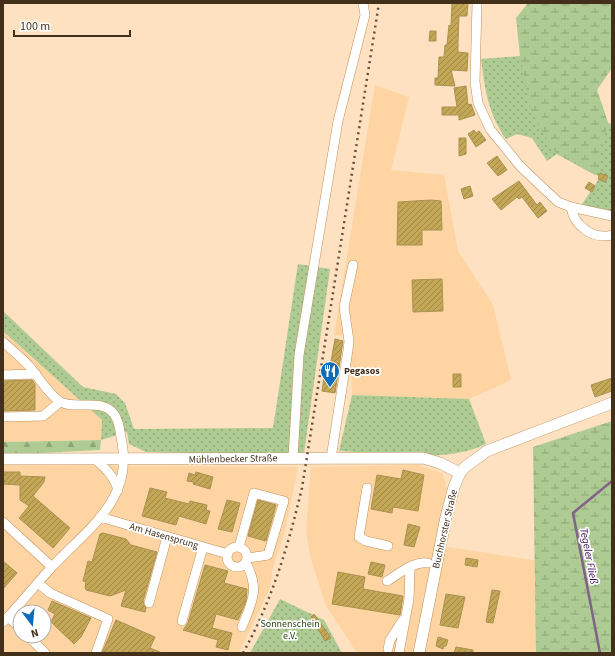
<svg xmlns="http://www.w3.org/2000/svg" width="615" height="656" viewBox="0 0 615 656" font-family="'Source Sans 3',sans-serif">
<defs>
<pattern id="grass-dots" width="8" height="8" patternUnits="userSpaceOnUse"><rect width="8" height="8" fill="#adcb92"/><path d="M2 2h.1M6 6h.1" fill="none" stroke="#8ea576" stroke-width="1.8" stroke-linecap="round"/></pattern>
<pattern id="forest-firs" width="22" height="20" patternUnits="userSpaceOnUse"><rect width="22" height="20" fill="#adcb92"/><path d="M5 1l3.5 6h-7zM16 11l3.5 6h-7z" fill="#8ea576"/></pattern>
<pattern id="wetland-marsh" width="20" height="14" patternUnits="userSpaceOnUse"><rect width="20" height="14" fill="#adcb92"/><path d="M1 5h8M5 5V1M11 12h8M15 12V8" fill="none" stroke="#8ea576"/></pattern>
<pattern id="building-hatch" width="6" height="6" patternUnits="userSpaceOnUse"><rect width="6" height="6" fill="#c3a757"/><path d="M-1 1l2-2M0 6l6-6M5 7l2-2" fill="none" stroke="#a08847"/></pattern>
</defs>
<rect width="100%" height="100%" fill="#fee1c0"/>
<path fill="#ffd4a3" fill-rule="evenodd" d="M375,85L409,97L391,170L444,175L458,251L493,305L511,380L469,399L352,395L350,336L334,335Z
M3,331L102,420L101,440L3,442Z
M3,465L298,467L284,535L273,567L270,588L239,653H3ZM20,612H44V636H20Z
M418,465L442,473L447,488L438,548L448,547L552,563L542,653H357L326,606L310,556L306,531L311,467Z"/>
<path fill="url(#grass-dots)" d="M520,56L597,90L608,123L612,124V212L581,206L600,177L557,154L547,161L532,138L517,134L506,139C488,113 485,90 481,59Z
M298,264L330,269L304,453L227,454L146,452L129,444L127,432L101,440L102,420L3,331V311L83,387L116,394L125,403L134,429L273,428Z
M352,395L469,399L486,444C445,464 385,453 339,451Z
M280,599L324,620L342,653H250Z"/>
<path fill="url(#forest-firs)" d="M101,440L100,450L3,455V442Z"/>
<path fill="url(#wetland-marsh)" d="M528,3H612V68L597,90L608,123L595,175L557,154L542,132L530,108L520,56L516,18Z
M612,421V653H536L533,447Z"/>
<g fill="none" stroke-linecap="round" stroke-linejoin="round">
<path stroke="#826289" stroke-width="2.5" d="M600,653L573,513L612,481"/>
</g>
<path fill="url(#building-hatch)" stroke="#a99251" d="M452,3H468L467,16H459L458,42V52L468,53L467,71L451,70L455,86L435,85V78H438L439,57H444L445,45H447L449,25L451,26Z
M430,31H436V41H429Z
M466,86L468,105L471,104L475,115L459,120V115H442V107H457L454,88Z
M474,130L476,133L479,131L486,140L476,147L468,134Z
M459,138H466V154L459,156Z
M497,156L507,170L498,176L487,163Z
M600,173L608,176L605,182L598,179Z
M519,181L537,205L540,202L547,211L538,218L522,197L519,199L517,197L501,210L492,199Z
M589,182L595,186L592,192L585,188Z
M470,186L473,196L464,199L461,189Z
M431,200L441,201L442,230H422V245H397L398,202Z
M442,279L443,311L413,312L412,280Z
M335,339L343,341L335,393L322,391L324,378H328Z
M453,374H461V387H453Z
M612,378V391L595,397L591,385Z
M32,380L35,384V410L3,411V381Z
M403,470L424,475L418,511L393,507L392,513L371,509L377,475L401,479Z
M3,472H20V476L45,477L44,482L33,496L70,528L53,548L19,518L29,506L20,500V485L3,484Z
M196,472L213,477L210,489L193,484L194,482L187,481L189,473L195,475Z
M150,488L167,492L165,498L189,504L190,501L207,505L206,510L210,511L206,524L179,516L176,525L142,516Z
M227,500L240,503L232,532L218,529Z
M258,500L276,505L266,541L248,536Z
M408,524L420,527L414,547L404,545Z
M103,533L126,539L131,545L157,552L143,601L146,608L145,612L121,606L126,590L110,596L86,590L85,587L86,582L83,581L88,561L92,562L100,534Z
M466,558L478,560L477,567L465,565Z
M3,561L17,573L3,589Z
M371,562L385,565L382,577L368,574Z
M205,565L228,571L224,583L247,589L246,601L238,620L216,614L212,628L232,633L228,650L216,647L218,640L183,630L188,623Z
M338,572L365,577L363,589L403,596L400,615L332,604Z
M492,590L500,591L493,623L486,622Z
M446,594L465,597L458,628L440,625Z
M52,601L91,618L81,637L74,644L51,622L55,614L48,610Z
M314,614L327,632L331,638L325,641L317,627H315L311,621L313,620L311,617Z
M116,620L155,637L150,648L162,653H102Z
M438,637L448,640L446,646H444L443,649L436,646Z
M456,647L473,650V653H454Z"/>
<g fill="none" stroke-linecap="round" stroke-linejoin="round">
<g stroke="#bf915b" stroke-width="10">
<path id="minor" d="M477,3L475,82L478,103L490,129L520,166L558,202L571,207L612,216
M571,207C574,226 593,240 612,235
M3,342C12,350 22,358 30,367C38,377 49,394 59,401C74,411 102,397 114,414C120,422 120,433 122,443C133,501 86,530 51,568C35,585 20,605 3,622
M3,375L36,374
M3,417L43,416L60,402
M293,458L299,355L338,121L365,15L363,3
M331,458L348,350L349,341L344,307L353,265
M95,459C106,469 114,476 118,490
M367,488L359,537L366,541L388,546
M100,517L228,554
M3,522L52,567
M227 557a10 10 0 1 1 20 0a10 10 0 1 1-20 0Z
M239,547L254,493L284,501L268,555L248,558
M387,581C399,574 413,561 428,563
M38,583L50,593L108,619L96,653
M149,603L167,537
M8,617L20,628
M182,621L203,547
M242,627C252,602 260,589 246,563
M28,636L45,653
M388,649L390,640L403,620
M399,653L409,599L410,567"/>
</g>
<g stroke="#bf915b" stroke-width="12">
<path id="major" d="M3,459L423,458L440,463L460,473
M419,653L446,517L454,487L460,473L465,467L487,451L612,403"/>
</g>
<use href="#minor" stroke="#fff" stroke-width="9"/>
<use href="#major" stroke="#fff" stroke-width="11"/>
<path stroke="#644f37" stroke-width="2.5" stroke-dasharray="2 4" stroke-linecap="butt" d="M243,653C272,601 288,546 302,488L379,3"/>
</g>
<defs>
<g id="restaurant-pin" transform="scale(1)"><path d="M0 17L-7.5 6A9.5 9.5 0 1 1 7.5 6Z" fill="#0e6cb9" stroke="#fff"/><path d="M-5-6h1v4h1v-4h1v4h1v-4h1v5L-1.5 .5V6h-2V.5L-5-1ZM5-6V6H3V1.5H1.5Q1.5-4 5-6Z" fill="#fff"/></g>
</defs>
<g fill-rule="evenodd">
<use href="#restaurant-pin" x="330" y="371"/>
</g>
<g text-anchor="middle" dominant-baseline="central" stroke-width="3.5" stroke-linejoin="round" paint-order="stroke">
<g font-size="10" font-weight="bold" fill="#43301a" stroke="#fff" text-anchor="start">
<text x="344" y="371">Pegasos</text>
</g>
<g font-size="10" fill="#43301a" stroke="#fff">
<text transform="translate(233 459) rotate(-1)">Mühlenbecker Straße</text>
<text transform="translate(445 529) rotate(-77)">Buchhorster Straße</text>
<text transform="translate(164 536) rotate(16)">Am Hasensprung</text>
</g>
<g font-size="10" fill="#2d4411" stroke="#fff">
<text x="290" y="624">Sonnenschein<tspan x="290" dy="12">e.V.</tspan></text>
</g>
<g font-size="11" font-style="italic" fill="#40085c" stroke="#fff">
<text transform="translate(589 556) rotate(79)">Tegeler Fließ</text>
</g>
</g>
<rect width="615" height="656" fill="none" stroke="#43301a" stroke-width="8"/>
<g transform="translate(32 624) rotate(164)"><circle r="19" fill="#ffffff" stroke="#b4aca3"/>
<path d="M0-3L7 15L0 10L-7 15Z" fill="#0e6cb9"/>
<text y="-6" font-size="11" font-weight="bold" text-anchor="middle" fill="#43301a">N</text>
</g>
<path d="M14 30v6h116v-6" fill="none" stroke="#43301a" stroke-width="2"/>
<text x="20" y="30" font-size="12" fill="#43301a" stroke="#ffffff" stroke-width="3" paint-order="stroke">100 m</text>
</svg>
